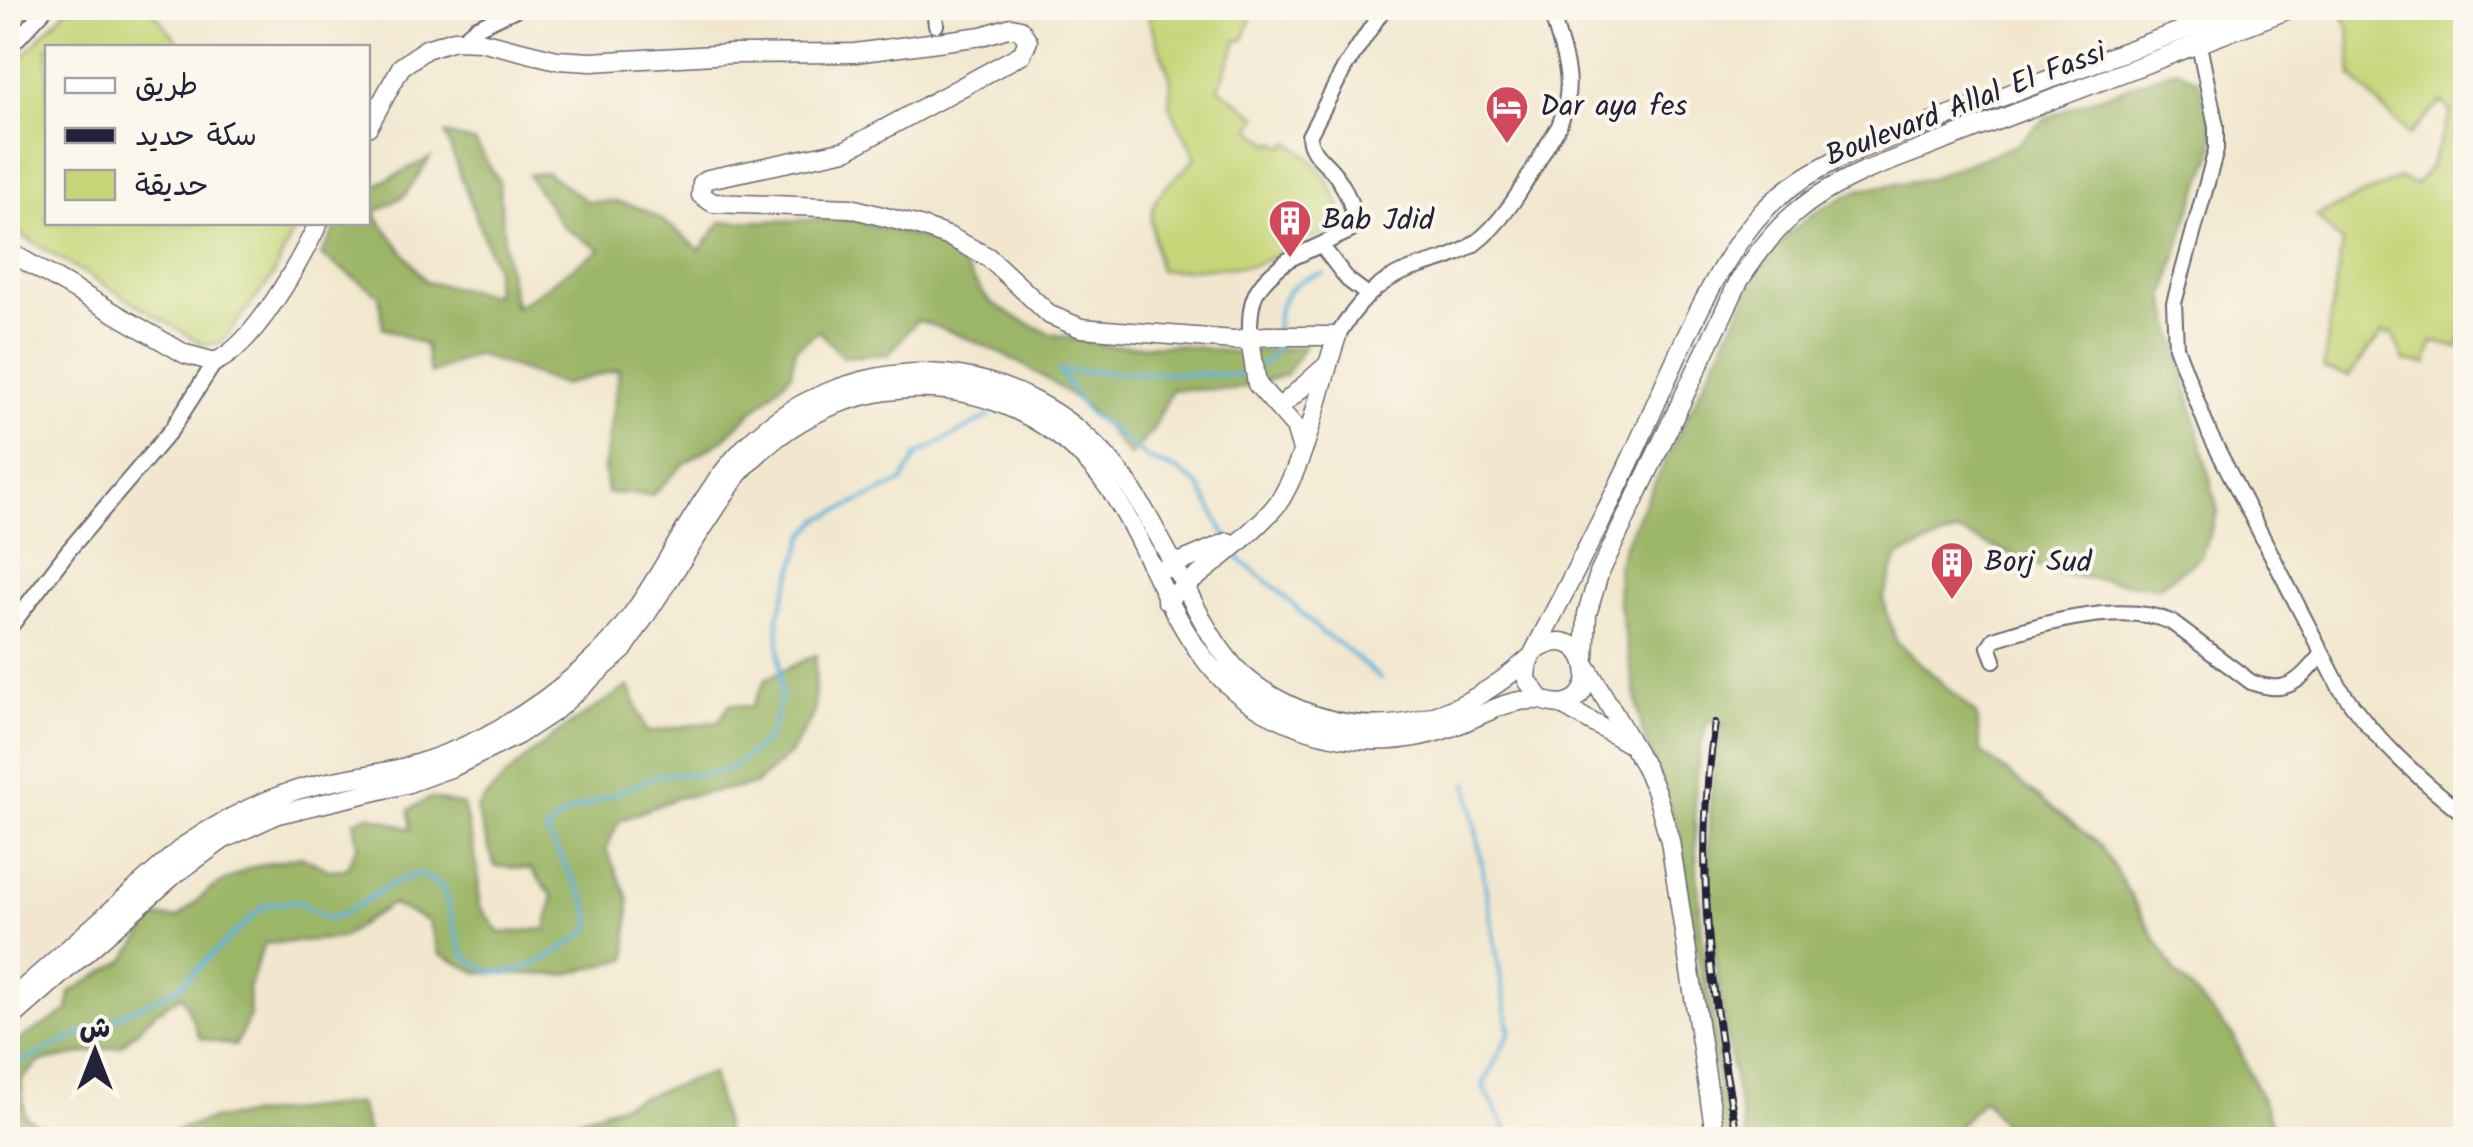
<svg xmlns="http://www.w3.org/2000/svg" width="2473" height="1147" viewBox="0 0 2473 1147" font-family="Kalam,'Playpen Sans Arabic',sans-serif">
<rect width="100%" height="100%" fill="#fbf7ec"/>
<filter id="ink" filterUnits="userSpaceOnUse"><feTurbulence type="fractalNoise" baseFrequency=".01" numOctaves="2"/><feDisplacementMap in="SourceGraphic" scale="20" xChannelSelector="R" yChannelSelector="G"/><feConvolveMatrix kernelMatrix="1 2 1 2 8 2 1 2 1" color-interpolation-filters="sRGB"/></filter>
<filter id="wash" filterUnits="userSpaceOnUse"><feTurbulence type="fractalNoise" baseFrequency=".0048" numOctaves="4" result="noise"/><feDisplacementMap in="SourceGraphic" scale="40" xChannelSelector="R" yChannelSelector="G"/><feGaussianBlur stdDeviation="2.25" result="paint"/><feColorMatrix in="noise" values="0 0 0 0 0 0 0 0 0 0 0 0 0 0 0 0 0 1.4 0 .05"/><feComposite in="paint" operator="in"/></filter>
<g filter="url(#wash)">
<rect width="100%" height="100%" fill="#f2e7ce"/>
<path fill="#c5d577" stroke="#747c59" stroke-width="2.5" d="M68,8H151L182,47L48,48V222L297,223L273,276L221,343L204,345L8,227V72Z
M1145,8H1255L1243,41L1237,40L1219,88L1258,116L1252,129L1272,144L1274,142L1285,147L1289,142C1319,160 1333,184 1344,217L1340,229L1283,247L1285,253L1251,266L1159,271C1147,199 1143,208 1196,158L1169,105L1171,80Z
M2338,8H2466L2465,342L2461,340L2459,348L2433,342L2427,364L2404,361L2392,332L2387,336L2383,332L2349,376L2323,369L2342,243L2316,216L2400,178L2415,185L2430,167L2451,113L2442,102L2409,135L2352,77L2349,27Z"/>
<path fill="#9cb668" stroke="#5f6c52" stroke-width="2.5" d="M2177,69L2198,80L2215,133L2212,155L2188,216L2165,297L2218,512L2201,556L2159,587L2057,574L1958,532L1898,556L1883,599L1896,641L1976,714L1981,752L2101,846L2176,973L2234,1037L2279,1139H2014L1984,1099L1946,1139H1746C1720,1009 1689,854 1723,724L1708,720C1693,761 1694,807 1696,850C1700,947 1717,1043 1733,1139H1725L1679,831L1642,730L1618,599L1617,567L1624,545L1760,269L1787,235L1813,213L1858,190L1927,179L2016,145L2044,120L2067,109Z
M445,134L475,142L499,182L505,252L515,307C546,290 570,266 601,250L563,227L528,175L546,172L588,202C639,197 663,219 700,250L721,222L851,219L949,246L988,300L1016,318L1051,334L1110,346L1178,345L1232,352L1304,347L1286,375L1233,390L1172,389L1153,430L1130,456C1115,440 1101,418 1083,405C1036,367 974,338 917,320L889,354L843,357L819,331L795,349L791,374L769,396L722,440L684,464L652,495L607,493L604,468L619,369L563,385L476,354L430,374L425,345L383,328L379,295L321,255L339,223L368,222V189L430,158L405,195L374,213L426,282L494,295L495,267Z
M816,655L814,714L790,754L754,785L676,798L619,821L606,849L629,900L627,959L563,975L479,973L439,954L428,921L391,904L341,938L264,944L248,989L250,1016L235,1046L200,1038L182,995L156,1012L121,1046L39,1062L21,1080L25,1116L51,1133V1139H8V1046L68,1011L70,992L125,960L155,917L178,918L209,890L249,868L301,856L329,870L346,869L358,844L354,821L369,815L411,829L409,810L430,798L463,805L478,870L479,906L500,933L546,929L553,897L531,869L495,866L476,809C519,756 572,722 629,686L647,732L719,721L730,704L751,707L767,678Z
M712,1073L727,1139H521Z
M359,1103L370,1139H148L212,1119Z"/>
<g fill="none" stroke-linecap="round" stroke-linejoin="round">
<path stroke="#5eb4db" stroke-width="4" d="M1277,332C1275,300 1293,277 1324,274
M1261,365L1272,356L1279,341
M1059,371L1238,375L1248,371
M1059,371L1085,410L1150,460L1177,470L1200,487L1227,538
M1235,552L1241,561L1277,589L1322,633L1341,645L1381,679
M1468,783L1510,1032L1483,1086L1512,1140
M8,1120L13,1066L176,989L265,905L298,901L328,919C361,909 386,880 420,874L442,887L463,955C471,960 482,969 491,971C522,980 569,946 592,927L587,903L546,832L563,815L661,774L697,775L731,769L769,738L781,699L778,616L805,535L819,520L902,482L917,455L990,416"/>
</g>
</g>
<g filter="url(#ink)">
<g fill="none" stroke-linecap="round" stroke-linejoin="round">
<g stroke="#6b676e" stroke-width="18">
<path id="minor" d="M934,8L936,25
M462,39L475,28L516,9
M2199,45L2216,126V150L2174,303L2176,347L2210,435L2340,688C2375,740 2417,777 2466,816
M8,49L46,8
M1321,245L1348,280L1368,295
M1292,258L1352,230L1355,224C1353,207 1347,191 1337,177C1327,162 1310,154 1309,136L1345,67L1384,8
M1337,336C1355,307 1376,281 1409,270C1431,262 1455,258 1474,244C1511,217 1534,165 1559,126C1578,79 1562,54 1550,8
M1250,339C1249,297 1254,286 1288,260
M8,630L68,551L172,429L215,362
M1994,660L1989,647L1994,639C2042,623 2123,601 2171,622L2251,682C2287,696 2299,681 2321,655"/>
</g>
<g stroke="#6b676e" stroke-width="21">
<path id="major" d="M368,127L401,67L426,49L454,40L480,41L557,60L591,62L732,54L855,53L982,36L1011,27L1020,29L1028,41L1022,54L846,150L708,179L702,183L701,195L713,203L851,208L919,226L950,237L988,257L1050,315L1081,328L1234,340L1266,336H1337C1319,388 1310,448 1282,497C1266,524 1194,580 1166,600
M8,251L185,354L215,362C255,345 300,261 319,222
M1250,339L1257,384L1295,427L1301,447
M1279,408L1327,365
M1164,569L1228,542
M1537,650C1596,612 1608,725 1542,700L1527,680L1528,664C1562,595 1599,528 1631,459C1666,384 1709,269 1764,210C1792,182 1824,164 1860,149L2243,8
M1585,658L1587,614L1599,574L1739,281C1775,225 1805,197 1867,170L2292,8
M1588,669L1645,767L1656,792L1670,841L1716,1140
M1560,704L1630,744
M8,1002L184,846C224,819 268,796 316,785C349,777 383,774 416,764C479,746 536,710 585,667C685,579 693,443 831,391C860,380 890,373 922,373C1001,373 1074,413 1121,474C1138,496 1152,524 1165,548C1186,585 1201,625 1228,659C1244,680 1266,694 1289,705C1381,748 1460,720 1532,656
M8,1021L174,875L224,839L278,814L406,784L453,767L518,735L556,710L623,650L738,474C783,424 840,393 908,389C947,387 983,394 1018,411C1055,429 1085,454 1109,488C1163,567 1180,672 1274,716C1336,746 1401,749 1464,722C1493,710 1510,698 1542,700"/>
</g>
<use href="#minor" stroke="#fff" stroke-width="14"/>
<use href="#major" stroke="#fff" stroke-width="18"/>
<g stroke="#22223b" stroke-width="8">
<path id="rail" d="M1715,723C1693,863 1711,1001 1738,1140"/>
</g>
<use href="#rail" stroke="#fbf7ec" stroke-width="4" stroke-dasharray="11" stroke-linecap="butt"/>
</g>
</g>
<defs>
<g id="hotel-pin" transform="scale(2.25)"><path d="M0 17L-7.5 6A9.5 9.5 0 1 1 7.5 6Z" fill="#d1495b" stroke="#fbf7ec"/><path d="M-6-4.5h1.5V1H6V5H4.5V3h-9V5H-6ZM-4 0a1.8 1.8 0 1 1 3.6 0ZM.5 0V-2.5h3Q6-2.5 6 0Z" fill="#fff"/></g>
<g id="building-pin" transform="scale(2.25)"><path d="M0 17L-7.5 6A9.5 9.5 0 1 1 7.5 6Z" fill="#d1495b" stroke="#fbf7ec"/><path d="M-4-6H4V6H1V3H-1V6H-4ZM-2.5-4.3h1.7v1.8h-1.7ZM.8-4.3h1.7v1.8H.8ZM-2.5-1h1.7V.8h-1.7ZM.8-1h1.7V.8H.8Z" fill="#fff"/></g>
</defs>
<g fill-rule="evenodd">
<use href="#hotel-pin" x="1507" y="107"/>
<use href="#building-pin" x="1290" y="221"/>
<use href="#building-pin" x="1952" y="563"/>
</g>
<g text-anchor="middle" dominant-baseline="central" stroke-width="8" stroke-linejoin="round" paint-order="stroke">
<g font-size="30" fill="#22223b" stroke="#fbf7ec">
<text transform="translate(1966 105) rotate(-21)">Boulevard Allal El Fassi</text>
</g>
<g font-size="30" fill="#22223b" stroke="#fbf7ec" text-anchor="start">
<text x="1540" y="107">Dar aya fes</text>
<text x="1322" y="221">Bab Jdid</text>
<text x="1984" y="563">Borj Sud</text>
</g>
</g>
<rect width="2473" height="1147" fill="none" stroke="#fbf7ec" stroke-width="40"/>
<rect x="45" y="45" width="325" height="180" fill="#fbf7ec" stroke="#a4a2a5" stroke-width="2.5"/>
<rect x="65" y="78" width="50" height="15" fill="#ffffff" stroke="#a4a2a5" stroke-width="2.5"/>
<text x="135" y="95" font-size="30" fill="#22223b">طريق</text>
<rect x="65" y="128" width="50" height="15" fill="#22223b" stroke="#a4a2a5" stroke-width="2.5"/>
<text x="135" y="145" font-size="30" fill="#22223b">سكة حديد</text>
<rect x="65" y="170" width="50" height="30" fill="#c5d577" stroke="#a4a2a5" stroke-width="2.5"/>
<text x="135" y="195" font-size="30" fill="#22223b">حديقة</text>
<g transform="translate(95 1052)" stroke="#fbf7ec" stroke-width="8" paint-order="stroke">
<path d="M0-8L18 38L0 25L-18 38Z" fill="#22223b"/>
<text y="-15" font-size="28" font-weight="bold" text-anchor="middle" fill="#22223b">ش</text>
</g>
</svg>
